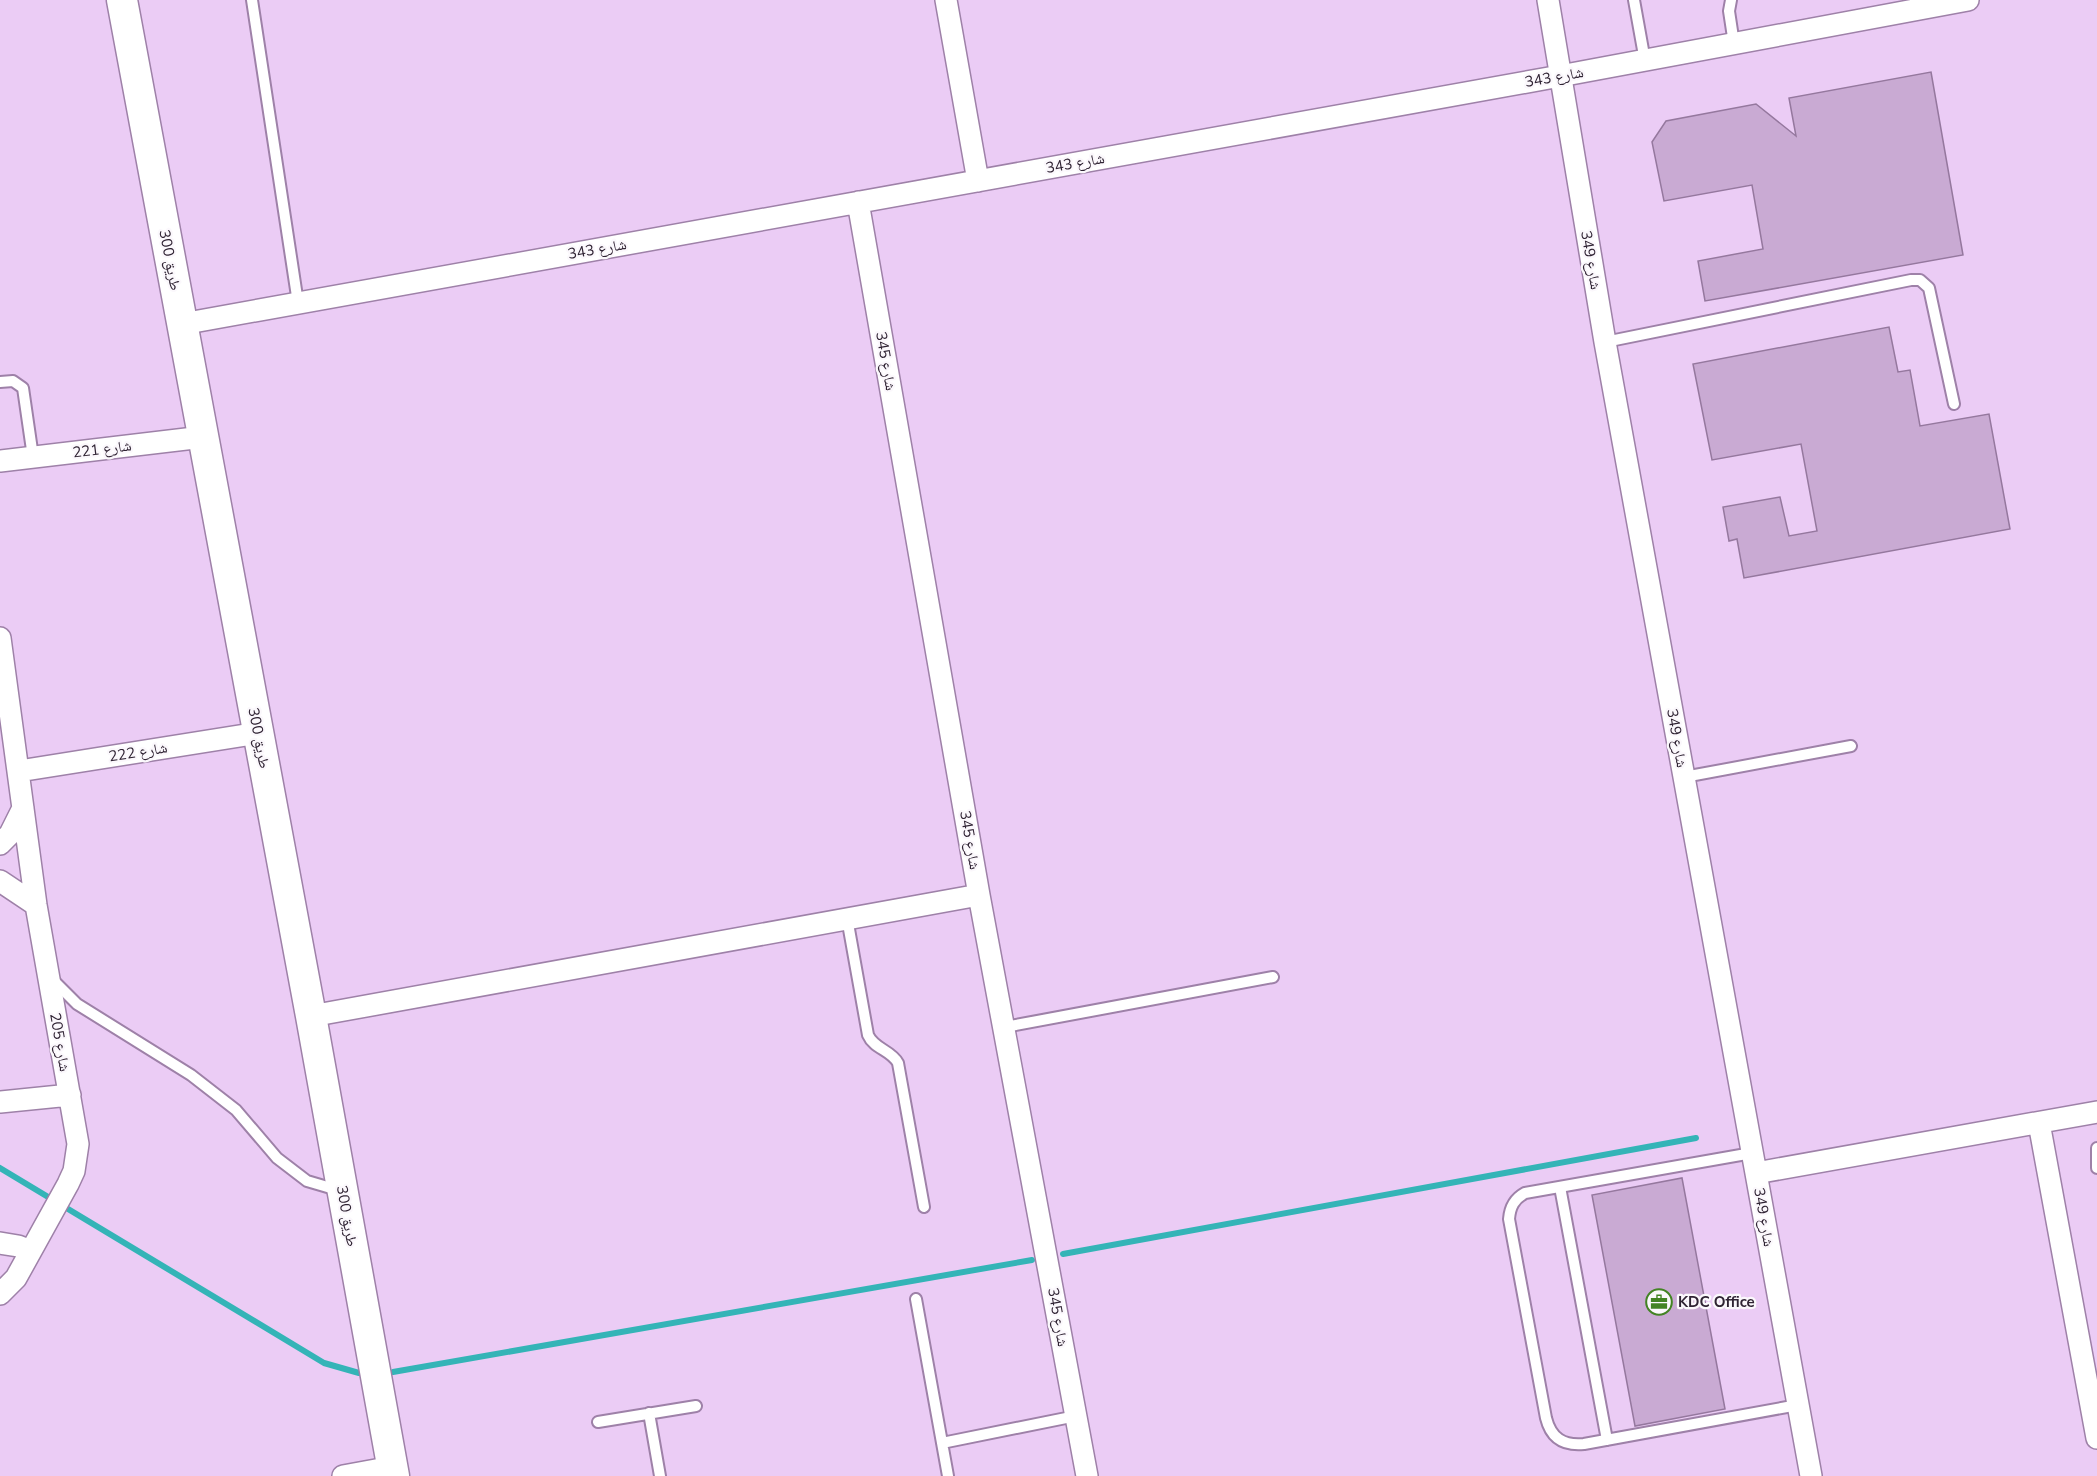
<svg xmlns="http://www.w3.org/2000/svg" width="2097" height="1476" viewBox="0 0 2097 1476" font-family="'Nunito Sans','Noto Naskh Arabic',sans-serif">
<rect width="100%" height="100%" fill="#ebccf5"/>
<g fill="none" stroke-linecap="round" stroke-linejoin="round">
<path stroke="#34b4b7" stroke-width="6" d="M0,1168L324,1363L359,1373
M1063,1254L1696,1138
M393,1372L1032,1260"/>
</g>
<path fill="#c9aad3" stroke="#95789e" stroke-width="1.5" d="M1931,72L1963,255L1705,301L1698,261L1763,249L1752,185L1664,201L1652,142L1666,121L1756,104L1796,136L1789,98Z
M1889,327L1898,372L1910,370L1920,426L1989,414L2010,529L1744,578L1737,539L1729,541L1723,507L1780,497L1789,536L1817,531L1801,444L1712,460L1693,364Z
M1682,1178L1725,1409L1635,1426L1592,1195Z"/>
<g fill="none" stroke-linecap="round" stroke-linejoin="round">
<g stroke="#9e81a8" stroke-width="14">
<path id="service" d="M252,0L298,303
M1634,0L1645,61
M1731,0L1729,11L1734,44
M1605,342L1911,280H1920L1929,288L1954,404
M0,382L13,381L23,388L33,457
M1684,777L1851,746
M847,918L868,1035C874,1049 891,1050 898,1063L924,1207
M52,979L77,1004L191,1075L236,1110L277,1158L307,1181L341,1191
M1005,1027L1273,977
M2097,1148V1168
M1752,1153L1525,1193C1514,1199 1510,1207 1509,1219L1546,1418C1551,1438 1563,1446 1584,1444L1798,1405
M1560,1187L1607,1440
M916,1299L948,1476
M649,1413L660,1476
M598,1422L696,1406
M942,1443L1076,1416"/>
</g>
<g stroke="#9e81a8" stroke-width="24">
<path id="minor" d="M946,0L978,181
M1548,0L1605,342L1811,1476
M858,202L979,895L1087,1476
M182,324L1560,76L1968,0
M0,461L203,437
M0,638L36,905L78,1144L74,1171L68,1184L16,1278L0,1294
M19,771L258,733
M0,844L10,834L23,808
M0,881L36,905
M311,1016L979,895
M0,1102L70,1095
M2039,1123L2097,1438
M1756,1173L2097,1112
M0,1243L18,1246L31,1251
M343,1476L392,1467"/>
</g>
<g stroke="#9e81a8" stroke-width="33">
<path id="secondary" d="M122,0L311,1016L394,1476"/>
</g>
<use href="#service" stroke="#fff" stroke-width="10"/>
<use href="#minor" stroke="#fff" stroke-width="21"/>
<use href="#secondary" stroke="#fff" stroke-width="30"/>
</g>
<defs>
<g id="office-ring" transform="scale(1.35)"><circle r="9.5" fill="#fbf8fc" stroke="#438324" stroke-width="1.5"/><path d="M-6-3h4V-5.5h4V-3h4V5H-6ZM-1-4.5V-3h2v-1.5ZM-6 0V1H6V0Z" fill="#438324"/></g>
</defs>
<g fill-rule="evenodd">
<use href="#office-ring" x="1659" y="1302"/>
</g>
<g text-anchor="middle" dominant-baseline="central" stroke-width="4.5" stroke-linejoin="round" paint-order="stroke">
<g font-size="15" fill="#2f2333" stroke="#fbf8fc">
<text transform="translate(1554 77) rotate(-10)">شارع 343</text>
<text transform="translate(1075 163) rotate(-10)">شارع 343</text>
<text transform="translate(597 249) rotate(-10)">شارع 343</text>
<text transform="translate(170 260) rotate(79)">طريق 300</text>
<text transform="translate(1591 260) rotate(80)">شارع 349</text>
<text transform="translate(886 361) rotate(80)">شارع 345</text>
<text transform="translate(102 449) rotate(-7)">شارع 221</text>
<text transform="translate(259 738) rotate(79)">طريق 300</text>
<text transform="translate(1677 738) rotate(80)">شارع 349</text>
<text transform="translate(138 752) rotate(-9)">شارع 222</text>
<text transform="translate(970 840) rotate(80)">شارع 345</text>
<text transform="translate(60 1042) rotate(80)">شارع 205</text>
<text transform="translate(347 1216) rotate(80)">طريق 300</text>
<text transform="translate(1764 1217) rotate(80)">شارع 349</text>
<text transform="translate(1058 1317) rotate(80)">شارع 345</text>
</g>
<g font-size="15" font-weight="bold" fill="#2f2333" stroke="#fbf8fc" text-anchor="start">
<text x="1678" y="1302">KDC Office</text>
</g>
</g>
</svg>
